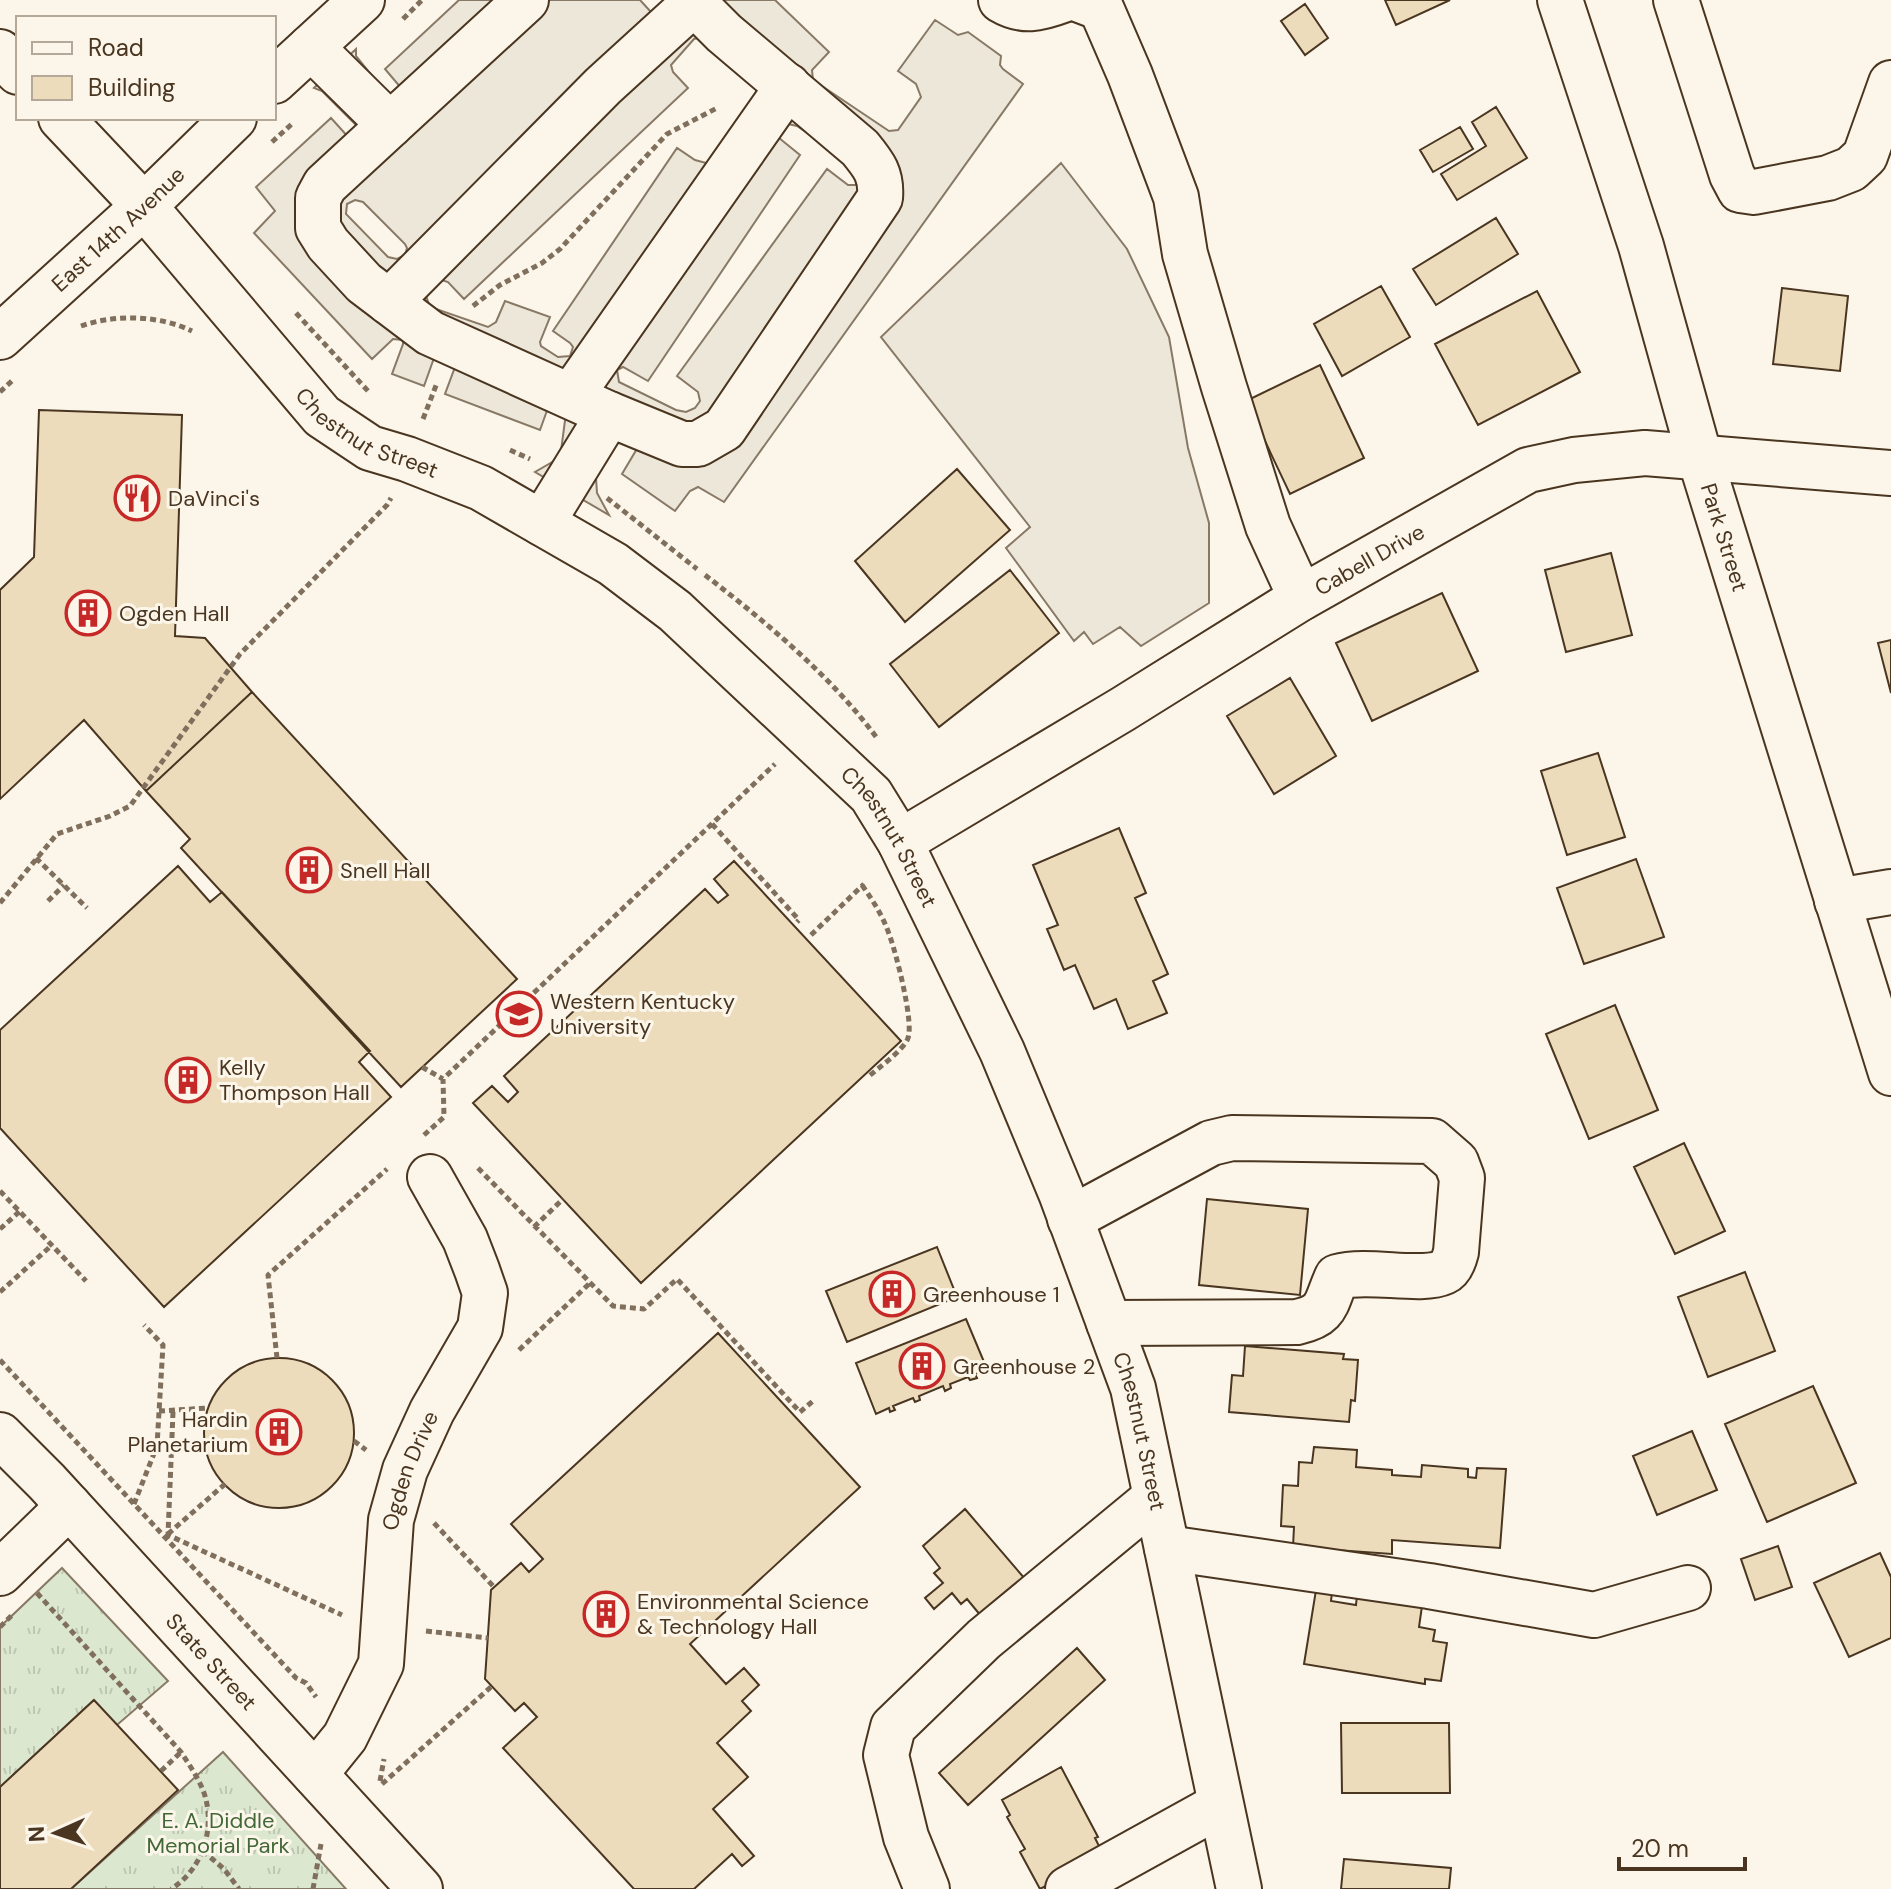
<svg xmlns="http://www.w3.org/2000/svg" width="1891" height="1889" viewBox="0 0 1891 1889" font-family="'DM Sans',sans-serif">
<defs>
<pattern id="grass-tufts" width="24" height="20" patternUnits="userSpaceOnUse" patternTransform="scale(2)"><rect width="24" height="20" fill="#dce7d0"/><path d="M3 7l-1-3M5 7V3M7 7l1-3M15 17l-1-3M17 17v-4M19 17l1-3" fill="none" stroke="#bec7b2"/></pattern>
</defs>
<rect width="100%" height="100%" fill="#fbf6e9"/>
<path fill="url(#grass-tufts)" stroke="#887966" stroke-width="2" d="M62,1568L168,1681L117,1725L93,1701L0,1787V1627Z
M223,1752L346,1889H71Z"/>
<path fill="#ede7d9" stroke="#887966" stroke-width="2" fill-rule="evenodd" d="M459,0H640L651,12L656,13L668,0H775L829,52L812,70L813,80L889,131L898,130L921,97L916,84L898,71L935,20L958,35L968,32L1001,56L1000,65L1003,69L1023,84L724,502L698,487L690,491L675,511L622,474L638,447L622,438L601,453L596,478L597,493L609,515L535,472L554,461L561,451L566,413L549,405L540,430L445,394L455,367L434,358L424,386L392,374L403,344V340L393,339L372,359L254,233L275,211L256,187L331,118L350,139L360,129L322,91L314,88L356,49V56L389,97L402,89L385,69ZM698,38L756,87V96L712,161L706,163L695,160L677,148L553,331L570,343L573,347L570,356L558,357L541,346L540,342L550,317L505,301L496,322L488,327L430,307L425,293L442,280L448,282L464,299L688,88L673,72L671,65L694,39ZM788,124L797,126L859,168V182L856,185H848L827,169L677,376L698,392L700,401L695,408L686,412L676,410L619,382L617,370L623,367L648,381L800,155L779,138L778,134ZM355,200L363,202L405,244L407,248L405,255L397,259L388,257L346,214L347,204Z
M1061,163L1127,249L1169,337L1188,448L1209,523V603L1141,646L1120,627L1093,644L1084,632L1074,641L1006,548L1030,527L881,337Z"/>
<path fill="#ecdcbc" stroke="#4a3520" stroke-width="2" d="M1385,0H1450L1396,25Z
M1305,4L1328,38L1305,55L1281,21Z
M1496,107L1527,158L1457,200L1441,174L1486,146L1472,122Z
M1460,127L1473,149L1433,172L1420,150Z
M1496,218L1518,254L1436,305L1413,269Z
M1381,286L1410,337L1342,376L1314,324Z
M1782,288L1848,296L1840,371L1773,364Z
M1537,291L1580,372L1478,425L1435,344Z
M1320,365L1364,458L1290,494L1246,401Z
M39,410L182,415L175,636L205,638L252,692L146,791L84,720L0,799V590L34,557Z
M957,469L1010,530L905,622L855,561Z
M1611,553L1632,635L1566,652L1545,570Z
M1010,570L1059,633L939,727L890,664Z
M1442,593L1478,671L1372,721L1336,643Z
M1891,640V693L1878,643Z
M1290,678L1336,756L1274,794L1227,716Z
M252,692L517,979L401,1087L181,848L190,839L146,791Z
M1598,753L1625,837L1567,855L1541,771Z
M1119,828L1146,893L1135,898L1168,974L1153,981L1167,1013L1128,1029L1116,999L1094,1009L1075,965L1064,970L1047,929L1058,925L1033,865Z
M1636,859L1664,937L1584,964L1557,888Z
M734,861L901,1041L641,1283L473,1103L492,1086L508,1102L518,1092L504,1076L705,889L718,903L728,895L714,879Z
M178,866L210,902L222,892L370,1051L359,1062L391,1097L164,1307L0,1128V1030Z
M1615,1005L1658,1110L1589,1139L1546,1034Z
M1684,1143L1725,1231L1675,1254L1634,1167Z
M1207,1199L1308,1209L1300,1295L1199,1285Z
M937,1247L957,1297L847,1342L826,1291Z
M1745,1272L1775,1351L1708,1377L1678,1297Z
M966,1319L987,1369L975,1374L977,1378L970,1380L968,1377L950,1384L951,1388L945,1391L943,1386L919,1396L920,1400L915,1402L913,1398L893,1406L895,1410L890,1412L889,1408L876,1414L856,1363Z
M718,1333L860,1487L690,1644L726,1684L744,1668L759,1685L742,1701L751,1711L717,1743L748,1777L713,1809L754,1856L742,1866L732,1854L694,1889H634L503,1748L537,1717L524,1703L515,1711L485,1679L491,1590L521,1563L529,1572L543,1559L511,1524Z
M1245,1346L1344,1354L1343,1359L1358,1360L1355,1401L1351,1400L1349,1422L1229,1412L1232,1375L1243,1376Z
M204 1433a75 75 0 1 1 150 0a75 75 0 1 1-150 0Z
M1813,1386L1856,1483L1767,1522L1725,1424Z
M1692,1431L1717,1490L1657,1515L1633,1456Z
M1314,1447L1357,1450L1356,1467L1392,1470V1475L1421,1477L1422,1465L1468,1469V1477L1476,1478L1477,1468L1506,1469L1500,1548L1392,1540V1554L1293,1547L1294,1527L1281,1526L1283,1485L1298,1486L1299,1462L1312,1463Z
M965,1509L1025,1579L981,1616L967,1599L961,1604L952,1593L934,1609L925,1598L943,1583L934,1573L940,1568L923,1546Z
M1778,1546L1792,1587L1755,1600L1741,1559Z
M1880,1553L1891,1577V1638L1849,1657L1814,1583Z
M1316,1590L1332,1592L1331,1601L1356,1605L1357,1595L1422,1606L1419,1627L1435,1630L1433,1641L1447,1643L1441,1681L1425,1679V1684L1304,1664Z
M1077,1648L1105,1680L968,1805L939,1773Z
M94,1700L178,1790L71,1889H0V1787Z
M1341,1723H1449L1450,1793H1342Z
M1061,1767L1098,1837L1095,1838L1104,1856L1040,1889L1020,1852L1025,1849L1007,1817L1010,1815L1002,1800Z
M1344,1859L1451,1868L1449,1889H1341Z"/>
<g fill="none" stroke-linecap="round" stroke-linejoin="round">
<g stroke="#4a3520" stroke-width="48">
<g id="minor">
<path d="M1001,0C1023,13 1039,9 1063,0"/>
<path d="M1080,0L1101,8L1130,75L1176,197L1185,254L1224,387L1268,526L1301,598"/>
<path id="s1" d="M1560,0L1641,246L1700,458L1891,1073"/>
<path d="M1676,0L1732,175L1740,190L1754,192L1828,178L1851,169L1865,156L1891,83"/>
<path d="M311,47L390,125L526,0"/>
<path d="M0,52L18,72"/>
<path d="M274,81L362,0"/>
<path id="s2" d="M61,118L144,206L322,416L370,448L407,459L481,488L613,564L675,611L871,795L900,842L1002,1051L1061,1193L1133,1388L1239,1889"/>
<path d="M390,125L325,185L318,198V228L328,244L364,283L430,333L609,414"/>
<path d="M389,302L603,86L694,3"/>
<path id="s3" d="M0,337L144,206L234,118"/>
<path d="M571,396L788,86"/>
<path d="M542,523L609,414L682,444H698L724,429L880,198C882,175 874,165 860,148L724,33L691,0"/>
<path id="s4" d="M900,842L1123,709L1301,598L1528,470L1574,460L1645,453L1891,473"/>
<path d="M1837,901L1891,892"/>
<path d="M1070,1219L1211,1143L1232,1138L1432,1141L1456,1162L1462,1178L1456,1252C1454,1260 1451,1269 1444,1272C1420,1283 1369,1268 1337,1277C1325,1303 1329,1315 1297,1322L1109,1323"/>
<path id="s5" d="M0,1435L47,1482L420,1889"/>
<path d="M1167,1548L1429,1586L1594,1615L1688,1588"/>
<path d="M0,1573L69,1506"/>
<path id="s6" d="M315,1774L345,1737L381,1664L391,1520L405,1470L432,1411L480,1328L485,1293L477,1270L465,1239L430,1177"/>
<path d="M927,1889L906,1837L886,1755L893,1727L984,1639L1156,1497"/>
<path d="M1068,1889L1220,1805"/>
</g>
</g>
<path stroke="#7f6f5c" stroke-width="5" stroke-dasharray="6 4" stroke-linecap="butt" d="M403,19L422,0
M272,142L294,122
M473,306L500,285L542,263L560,249L667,134L717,108
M296,313L368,391
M81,326C115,314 159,315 192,331
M0,392L14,379
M423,419L437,383
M510,450L530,459
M607,498L697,569
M705,575C767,623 830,675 877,738
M712,824L799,920L797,922
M36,858L87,908
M862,885C873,901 883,916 889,934C896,952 914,1022 908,1038C904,1050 878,1068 868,1077
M48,901L64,885
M0,903L57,834L110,816L130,806L240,654L387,505L391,498
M811,935L864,884
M422,1067L443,1079
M424,1135L444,1117L443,1079L775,764
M478,1168L613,1306L644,1309L677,1279L800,1412L813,1401
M0,1191L86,1281
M534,1227L563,1199
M0,1229L20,1211
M0,1292L52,1245
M519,1350L590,1283
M277,1358L268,1275L387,1169
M0,1360L296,1678L306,1683L316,1697
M159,1411L209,1408
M173,1412L168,1535L342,1615
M354,1441L366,1450
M134,1504L157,1446L163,1345L144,1325
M434,1523L494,1587
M168,1534L225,1484
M37,1593L181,1752C190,1766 200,1780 205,1796C215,1830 202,1870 171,1889
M0,1627L12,1615
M426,1631L488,1638
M161,1771L181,1752
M380,1781L384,1759
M382,1784L492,1686
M203,1851L224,1869L239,1889
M313,1889L321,1844"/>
<use href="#minor" stroke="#fbf6e9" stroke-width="44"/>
</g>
<defs>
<g id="restaurant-ring" transform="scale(2.3)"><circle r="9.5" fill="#fbf6e9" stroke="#c62828" stroke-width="1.5"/><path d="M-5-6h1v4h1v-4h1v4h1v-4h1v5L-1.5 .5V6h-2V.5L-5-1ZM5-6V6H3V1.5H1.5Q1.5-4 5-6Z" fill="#c62828"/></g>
<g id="building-ring" transform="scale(2.3)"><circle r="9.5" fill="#fbf6e9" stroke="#c62828" stroke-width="1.5"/><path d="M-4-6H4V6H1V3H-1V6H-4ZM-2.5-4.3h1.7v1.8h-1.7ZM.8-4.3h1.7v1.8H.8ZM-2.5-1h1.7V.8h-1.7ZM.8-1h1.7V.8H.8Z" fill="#c62828"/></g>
<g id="university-ring" transform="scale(2.3)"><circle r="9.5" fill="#fbf6e9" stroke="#c62828" stroke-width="1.5"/><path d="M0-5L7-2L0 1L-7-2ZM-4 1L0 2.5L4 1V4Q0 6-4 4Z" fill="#c62828"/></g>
</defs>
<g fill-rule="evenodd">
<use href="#restaurant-ring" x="137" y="498"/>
<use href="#building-ring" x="88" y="613"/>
<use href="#building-ring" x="309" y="870"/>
<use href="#university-ring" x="519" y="1014"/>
<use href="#building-ring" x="188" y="1080"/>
<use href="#building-ring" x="892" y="1294"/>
<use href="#building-ring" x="922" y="1366"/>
<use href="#building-ring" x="279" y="1432"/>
<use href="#building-ring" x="606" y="1614"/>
</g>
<g text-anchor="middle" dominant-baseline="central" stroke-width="6" stroke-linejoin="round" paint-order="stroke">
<g font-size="22" fill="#4a3520" stroke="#fbf6e9">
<text stroke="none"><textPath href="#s3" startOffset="160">East 14th Avenue</textPath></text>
<text stroke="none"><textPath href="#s2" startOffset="444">Chestnut Street</textPath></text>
<text stroke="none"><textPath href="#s1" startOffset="562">Park Street</textPath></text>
<text stroke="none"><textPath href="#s4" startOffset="548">Cabell Drive</textPath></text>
<text stroke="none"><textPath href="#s2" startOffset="1116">Chestnut Street</textPath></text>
<text stroke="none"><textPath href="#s2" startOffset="1764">Chestnut Street</textPath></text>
<text stroke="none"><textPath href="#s6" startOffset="326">Ogden Drive</textPath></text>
<text stroke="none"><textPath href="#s5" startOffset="310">State Street</textPath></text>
</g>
<g font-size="22" fill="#4a3520" stroke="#fbf6e9" text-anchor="start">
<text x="168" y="498">DaVinci's</text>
<text x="119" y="613">Ogden Hall</text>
<text x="340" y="870">Snell Hall</text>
<text x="550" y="1001">Western Kentucky<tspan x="550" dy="25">University</tspan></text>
<text x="219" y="1067">Kelly<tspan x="219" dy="25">Thompson Hall</tspan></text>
<text x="923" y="1294">Greenhouse 1</text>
<text x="953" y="1366">Greenhouse 2</text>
<text x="248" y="1419" text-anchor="end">Hardin<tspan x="248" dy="25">Planetarium</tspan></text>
<text x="637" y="1601">Environmental Science<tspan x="637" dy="25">&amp; Technology Hall</tspan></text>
</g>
<g font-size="22" fill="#436837" stroke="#fbf6e9">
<text x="218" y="1820">E. A. Diddle<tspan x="218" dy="25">Memorial Park</tspan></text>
</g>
</g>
<rect x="16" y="16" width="260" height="104" fill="#fbf6e9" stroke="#b4a999" stroke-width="2"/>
<rect x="32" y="42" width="40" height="12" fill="#fbf6e9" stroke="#b4a999" stroke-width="2"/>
<text x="88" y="56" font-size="24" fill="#4a3520">Road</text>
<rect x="32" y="76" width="40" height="24" fill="#ecdcbc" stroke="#b4a999" stroke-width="2"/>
<text x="88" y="96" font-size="24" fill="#4a3520">Building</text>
<g transform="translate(56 1833) rotate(267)" stroke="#fbf6e9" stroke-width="6" paint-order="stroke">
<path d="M0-6L14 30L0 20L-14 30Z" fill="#4a3520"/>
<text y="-12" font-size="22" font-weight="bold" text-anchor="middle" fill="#4a3520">N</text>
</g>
<path d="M1619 1857v12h126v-12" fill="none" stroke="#4a3520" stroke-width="4"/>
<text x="1631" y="1857" font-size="24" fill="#4a3520" stroke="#fbf6e9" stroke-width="6" paint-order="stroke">20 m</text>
</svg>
